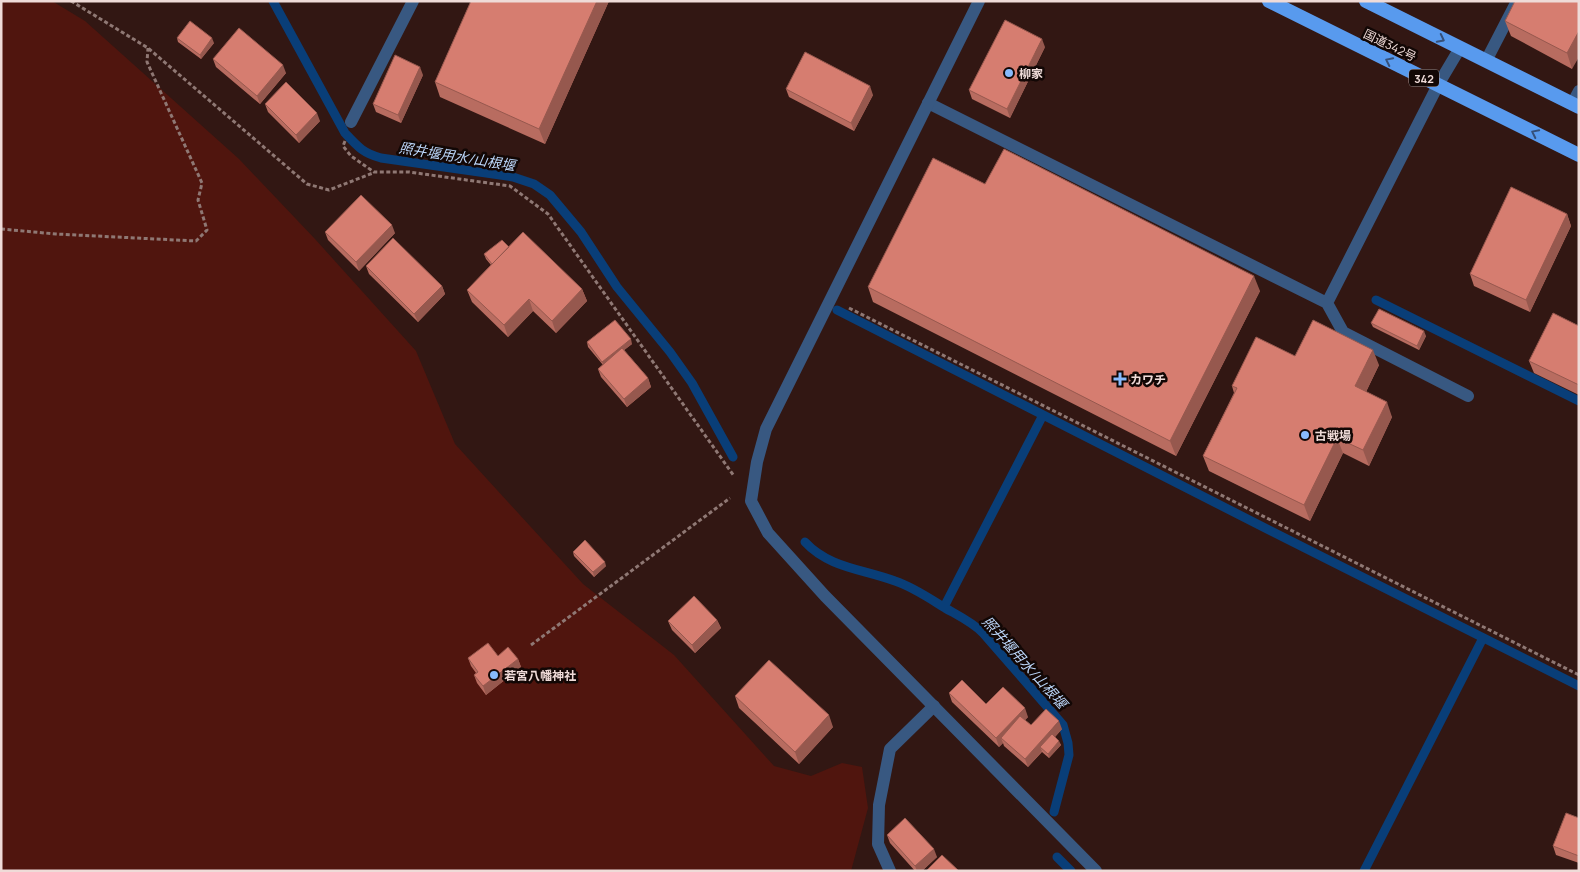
<svg xmlns="http://www.w3.org/2000/svg" width="1580" height="872" viewBox="0 0 1580 872" font-family="Manrope,'Noto Sans JP',sans-serif">
<rect width="100%" height="100%" fill="#321713"/>
<path fill="#50150e" d="M1,1H52L85,21L239,159L315,239L416,351L455,444L583,584L674,655L774,766L811,776L842,763L862,767L868,808L851,871H1Z"/>
<g fill="none" stroke-linecap="round" stroke-linejoin="round">
<path stroke="#093e78" stroke-width="9" d="M273,1L345,133C358,147 363,153 381,158L513,177L534,184L550,195L581,232L617,287L670,352L692,383L733,457
M1376,300L1579,401
M837,310L1269,530L1579,686
M805,542C829,568 863,569 895,581C913,587 929,598 945,608C959,616 972,622 983,633L1063,725L1068,743L1069,755L1054,812
M944,607L1043,415
M1057,857L1071,871
M1364,871L1483,638"/>
<path stroke="#8f7874" stroke-width="3" stroke-dasharray="4 2.5" stroke-linecap="butt" d="M71,1L148,48L307,184L329,190L373,173
M345,141L343,146L351,156L374,172H409L510,186L548,214L734,476
M1,229L56,234L196,241L207,230L198,200L202,183L147,62L148,48
M849,308L1579,675
M531,645L730,498"/>
<path stroke="#385881" stroke-width="12" d="M1486,61L1517,1
M928,103L1327,303L1438,85L1460,48
M1327,303L1343,332L1468,396
M890,871L878,844L879,805L890,749L934,706"/>
<path stroke="#385881" stroke-width="12" d="M979,1L766,429L757,462L751,501L768,533L825,596L1096,871
M1572,104L1579,91
M351,122L413,1"/>
<path stroke="#589aee" stroke-width="14" d="M1269,1L1579,155
M1366,1L1579,107"/>
</g>
<path fill="#b86c60" d="M471,1H609L545,144L440,97L435,82Z
M1579,1L1572,69L1511,36L1505,21Z
M177,38L214,43L201,59L178,42Z
M1045,47L1010,118L972,99L969,90Z
M213,59L286,73L260,104L216,67Z
M423,75L401,123L376,112L373,104Z
M786,89L873,95L854,131L789,97Z
M265,104L320,121L299,143L268,112Z
M985,184L1260,291L1176,456L873,302L868,287Z
M1567,214L1571,226L1530,312L1474,286L1470,274Z
M325,232L395,233L359,271L328,240Z
M509,247L582,289L587,301L556,333L533,311L508,337L472,302L467,290L491,265L486,259L484,254Z
M366,266L442,286L445,294L418,322L369,274Z
M1371,323L1426,336L1419,350L1373,327Z
M1579,326V395L1534,373L1529,361Z
M587,342L632,344L624,350L648,378L651,387L627,407L601,377L598,369L603,365L588,347Z
M1295,356L1379,365L1366,392L1392,417L1369,466L1343,453L1310,521L1209,471L1203,456L1234,393L1232,386Z
M573,552L606,566L594,577L574,556Z
M717,620L721,628L695,653L672,630L668,621Z
M498,656L518,659L521,667L486,695L477,683L474,675L476,673L471,666L468,658Z
M949,693L1028,717L1025,720L1031,725L1062,729L1055,737L1061,745L1049,758L1042,752L1028,767L1004,746L1003,743L999,747L952,702Z
M735,696L833,727L799,764L739,708Z
M1579,818V863L1556,855L1553,846Z
M887,835L937,857L922,871H915L890,843Z"/>
<path fill="#96584e" d="M597,1H609L545,144L539,129Z
M1579,31V57L1572,69L1567,53Z
M212,38L214,43L201,59L200,55Z
M1042,39L1045,47L1010,118L1007,109Z
M283,65L286,73L260,104L257,96Z
M420,67L423,75L401,123L398,115Z
M870,86L873,95L854,131L851,123Z
M317,113L320,121L299,143L296,135Z
M1567,214L1571,226L1530,312L1526,300Z
M392,225L395,233L359,271L356,262Z
M1254,276L1260,291L1176,456L1170,441Z
M442,286L445,294L418,322L414,314Z
M582,289L587,301L556,333L552,321Z
M529,299L533,311L508,337L504,325Z
M1424,331L1426,336L1419,350L1417,346Z
M631,339L632,344L604,366L602,362Z
M1373,350L1379,365L1361,402L1355,386Z
M648,378L651,387L627,407L624,399Z
M1387,402L1392,417L1369,466L1363,450Z
M1337,438L1343,453L1310,521L1304,505Z
M605,562L606,566L594,577L593,572Z
M717,620L721,628L695,653L692,645Z
M518,659L521,667L486,695L483,686Z
M1025,708L1028,717L1005,741L1001,738L1003,743L999,747L996,738Z
M829,715L833,727L799,764L795,752Z
M1059,721L1062,729L1043,750L1040,747L1042,751L1028,767L1025,759Z
M1059,741L1061,745L1049,758L1048,754Z
M934,849L937,857L922,871H917L915,866Z"/>
<path fill="#d67d70" stroke="#96584e" d="M471,1H597L539,129L435,82Z
M1515,1H1579V31L1567,53L1505,21Z
M1005,20L1042,39L1007,109L969,90Z
M190,21L212,38L200,55L177,38Z
M239,28L283,65L257,96L213,59Z
M805,52L870,86L851,123L786,89Z
M395,55L420,67L398,115L373,104Z
M286,82L317,113L296,135L265,104Z
M1004,149L1254,276L1170,441L868,287L933,158L985,184Z
M1511,187L1567,214L1526,300L1470,274Z
M361,195L392,225L356,262L325,232Z
M523,232L582,289L552,321L529,299L504,325L467,290Z
M393,238L442,286L414,314L366,266Z
M502,240L509,247L492,264L484,254Z
M1379,309L1424,331L1417,346L1371,323Z
M1553,313L1579,326V385L1529,361Z
M615,320L631,339L602,362L587,342Z
M1313,320L1373,350L1355,386L1387,402L1363,450L1337,438L1304,505L1203,456L1237,388L1232,386L1256,337L1295,356Z
M622,348L648,378L624,399L598,369Z
M585,540L605,562L593,572L573,552Z
M694,596L717,620L692,645L668,621Z
M488,643L498,656L508,647L518,659L483,686L474,675L478,672L468,658Z
M769,660L829,715L795,752L735,696Z
M962,680L986,704L1003,687L1025,708L996,738L949,693Z
M1046,709L1059,721L1025,759L1001,738L1020,716L1031,725Z
M1052,734L1059,741L1048,754L1040,747Z
M1566,813L1579,818V856L1553,846Z
M905,818L934,849L915,866L887,835Z
M942,855L959,871H926Z"/>
<defs><path id="oneway-chevron" d="M-2-3.5L2.5 0L-2 3.5" fill="none" stroke-width="1.6" stroke-linecap="round" stroke-linejoin="round" transform="scale(1.25)"/></defs>
<g stroke="#35507a">
<use href="#oneway-chevron" transform="translate(1441 39) rotate(27)"/>
<use href="#oneway-chevron" transform="translate(1389 61) rotate(-154)"/>
<use href="#oneway-chevron" transform="translate(1535 133) rotate(-154)"/>
</g>
<g fill="#88bafc" stroke="#120705" stroke-width="2">
<circle cx="1009" cy="73" r="5"/>
<path d="M1117.5 371.5h5v5h5v5h-5v5h-5v-5h-5v-5h5z"/>
<circle cx="1305" cy="435" r="5"/>
<circle cx="494" cy="675" r="5"/>
</g>
<g text-anchor="middle" dominant-baseline="central" stroke-width="5" stroke-linejoin="round" paint-order="stroke">
<rect fill="#120705" stroke="#ad9b99" stroke-width="1" x="1409" y="69.5" width="30" height="17" rx="4"/>
<g font-size="11" font-weight="bold" fill="#efdbd8">
<text x="1424" y="78">342</text>
</g>
<g font-size="12" fill="#efdbd8" stroke="#120705">
<text transform="translate(1390 45) rotate(26)">国道342号</text>
</g>
<g font-size="12" font-weight="bold" fill="#efdbd8" stroke="#120705" text-anchor="start">
<text x="1019" y="73">柳家</text>
<text x="1130" y="379">カワチ</text>
<text x="1315" y="435">古戦場</text>
<text x="504" y="675">若宮八幡神社</text>
</g>
<g font-size="14" font-style="italic" fill="#bad5f8" stroke="#120705">
<text transform="translate(457 156) rotate(9)">照井堰用水/山根堰</text>
<text transform="translate(1025 662) rotate(48)">照井堰用水/山根堰</text>
</g>
</g>
<rect width="1580" height="872" fill="none" stroke="#efdbd8" stroke-width="5"/>
</svg>
